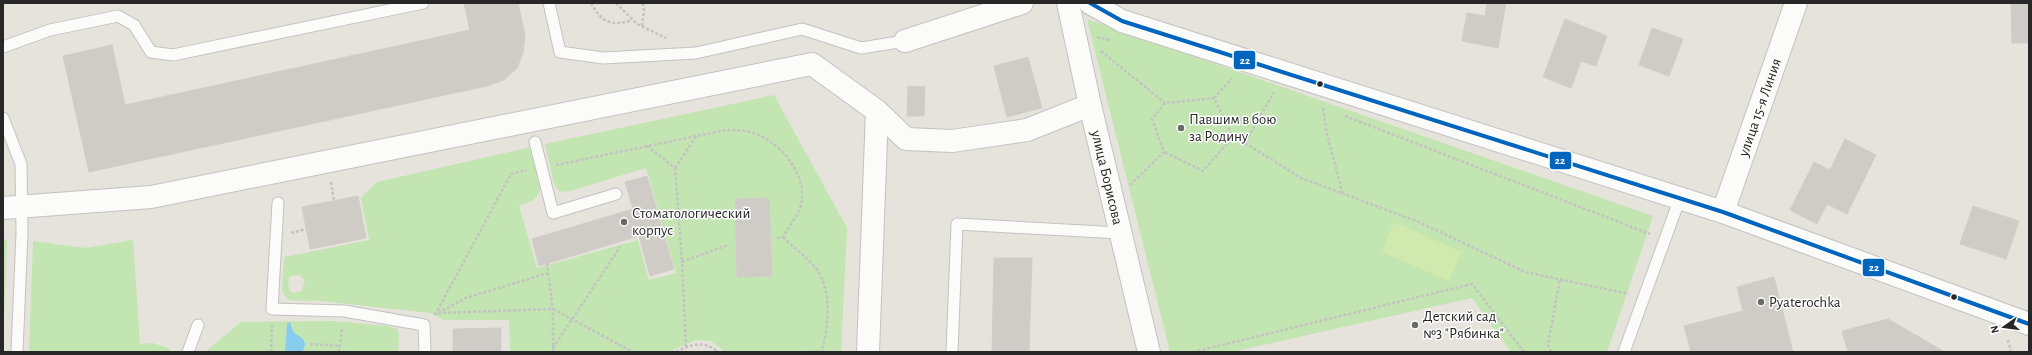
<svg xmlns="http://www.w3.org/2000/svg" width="2032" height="355" viewBox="0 0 2032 355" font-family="'Alegreya Sans',sans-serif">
<rect width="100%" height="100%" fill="#e6e3dc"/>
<path fill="#c3e5b1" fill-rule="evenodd" d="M1087,19L1653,216L1607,352H1511L1472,298L1232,352H1170Z
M774,95L847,228L841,352H723L721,348L710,341L696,340L668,352H510L509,320H444L430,313L320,301L290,300L285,296L282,290L284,257L369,240L361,198L377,182L531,147L540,188C539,201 530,201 519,206L537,268L638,240L649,280L676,273L646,168L570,191L560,192L554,184L545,144ZM769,198L772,276L738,277L735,199ZM299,275L305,280L302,291L293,293L289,290L288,280L291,276Z
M7,239L3,345V240Z
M133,240L140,344L153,343L170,349V352H29L33,241L86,248Z
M334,321L387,326L397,329L399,335L398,352H302L305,347L298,335L294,333L292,325L287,323L285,352H205L241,322Z"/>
<path fill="#cfe9ae" d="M1394,222L1462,252L1449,281L1382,252Z"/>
<path fill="#89cdee" d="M290,322L294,333C303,337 309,343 302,352H285L287,323Z"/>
<path fill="#cfccc7" stroke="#d1cec8" d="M464,3H518L525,35L523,53L517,68L504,80L487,86L89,172L63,56L112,45L125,105L470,30Z
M1487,3H1506L1498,48L1462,41L1467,13L1485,16Z
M2011,3H2029V43H2012Z
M1565,19L1607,36L1596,66L1581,61L1571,88L1543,77Z
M1652,28L1683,39L1669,76L1639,65Z
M1028,57L1042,108L1007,117L994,66Z
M908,86L925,87L924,116H907Z
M1845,139L1876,155L1847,214L1827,204L1817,224L1790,210L1814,162L1830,170Z
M647,176L674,269L650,276L639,236L539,266L532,239L633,209L625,182Z
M358,196L366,238L310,249L302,207Z
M769,198L772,276L737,277L735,199Z
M1973,206L2019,221L2006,259L1960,244Z
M994,258H1032L1029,352H992Z
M1774,277L1793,352H1691L1684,326L1743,311L1737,287Z
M1888,319L1945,352H1848L1842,331Z
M501,328V352H453V329Z"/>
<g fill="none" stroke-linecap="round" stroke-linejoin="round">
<g stroke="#c3c2c2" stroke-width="13">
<path id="lane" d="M549,3L560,52L603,58L696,53L802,29L861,48L905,41
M3,47L50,30L118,16L134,25L151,52L173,55L423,3
M3,118L21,164L22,233L17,352
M535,142L553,213L616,194
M278,203L272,309L344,311L424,325L425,352
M188,352L198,325
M952,352L957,224L1120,233
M1624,352L1680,198"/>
</g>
<g stroke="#c3c2c2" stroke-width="24">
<g id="street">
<path id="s1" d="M1068,3L1090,105L1149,352"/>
<path d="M905,41L1022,3"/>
<path d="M3,208L151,197L812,64L877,111L906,139L952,141L1027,130L1090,105"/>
<path id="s2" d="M1723,212L1796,3"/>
<path d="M868,352L877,111"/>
</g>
</g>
<g stroke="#c3c2c2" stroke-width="24">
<path id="secondary" d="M1090,3L1122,21L1723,212L2029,324"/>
</g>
<path stroke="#c4c3c2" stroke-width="2.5" stroke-dasharray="3 2" stroke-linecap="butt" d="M591,3C601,22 612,27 632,20
M616,3L637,24L666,38
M642,26L644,11L643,3
M1097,37L1110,40
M1101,51L1165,103
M1214,98L1232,78
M1323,108L1327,134L1343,195
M1345,116L1650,234
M1233,137L1245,143L1274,92
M1245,143L1301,178L1419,222L1525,272L1629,294
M647,146L675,168L682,262
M556,165L726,130C732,130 739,130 745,131C776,136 809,173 801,205C800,213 788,228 783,237L775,239
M675,168L697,135
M331,182L334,201
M1130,185L1164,152L1152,119L1165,103L1214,98L1233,137L1203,171L1164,152
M291,233L306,229
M783,237C793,247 804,255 813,265C834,288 828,325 822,352
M547,263L553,309V352
M438,313L553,309L633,352
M438,313L466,298L548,273
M435,315L511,174L527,170
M2008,340L2011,352
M310,344L340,346
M686,347L682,262L728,245
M553,348L620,247
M271,352L272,325
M339,352L342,327
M345,352H349
M676,352C692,344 704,340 718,352
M806,352L822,351
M1193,352L1472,284L1524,352
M1551,352L1548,345L1560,279"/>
<use href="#lane" stroke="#fbfbfa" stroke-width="11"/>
<use href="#street" stroke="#fbfbfa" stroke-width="22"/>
<use href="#secondary" stroke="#fbfbfa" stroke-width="22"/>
<g stroke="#fff" stroke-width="7">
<path id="bus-1" d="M1090,3L1122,21L1723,212L2029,324"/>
</g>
<use href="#bus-1" stroke="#0065bd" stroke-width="4"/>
</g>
<g fill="#272727" stroke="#fff" stroke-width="1.5">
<circle cx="1320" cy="84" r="3.5"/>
<circle cx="1954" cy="297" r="3.5"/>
</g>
<g fill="#6a6966" stroke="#fff" stroke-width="1.5">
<circle cx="1181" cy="128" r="4"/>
<circle cx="624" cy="222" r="4"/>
<circle cx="1761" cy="302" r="4"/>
<circle cx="1415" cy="325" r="4"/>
</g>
<g text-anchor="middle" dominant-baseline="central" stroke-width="3" stroke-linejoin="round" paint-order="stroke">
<g font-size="15" fill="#272727" stroke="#fff">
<text stroke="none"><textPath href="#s2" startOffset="111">улица 15-я Линия</textPath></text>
<text stroke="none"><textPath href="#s1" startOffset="179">улица Борисова</textPath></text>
</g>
<g font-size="15" fill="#272727" stroke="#fff" text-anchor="start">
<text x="1189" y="119">Павшим в бою<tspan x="1189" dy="17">за Родину</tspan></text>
<text x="632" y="213">Стоматологический<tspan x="632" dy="17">корпус</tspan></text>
<text x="1769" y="302">Pyaterochka</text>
<text x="1423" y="316">Детский сад<tspan x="1423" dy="17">№3 "Рябинка"</tspan></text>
</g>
</g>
<g stroke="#fff" stroke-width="1.5">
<rect x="1233" y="50" width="23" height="20" rx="4" fill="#0065bd"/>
<rect x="1549" y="151" width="23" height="19" rx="4" fill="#0065bd"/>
<rect x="1862" y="258" width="23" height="19" rx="4" fill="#0065bd"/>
</g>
<g font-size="11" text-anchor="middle" font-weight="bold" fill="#fff">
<text x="1245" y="64">22</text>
<text x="1560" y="164">22</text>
<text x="1874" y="271">22</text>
</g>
<rect width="2032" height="355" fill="none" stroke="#272727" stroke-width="8"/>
<g transform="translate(2004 327) rotate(256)" stroke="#ffffff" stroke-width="3" paint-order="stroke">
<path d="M0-3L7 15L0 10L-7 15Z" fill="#272727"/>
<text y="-6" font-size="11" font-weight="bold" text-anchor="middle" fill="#272727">N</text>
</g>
</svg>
